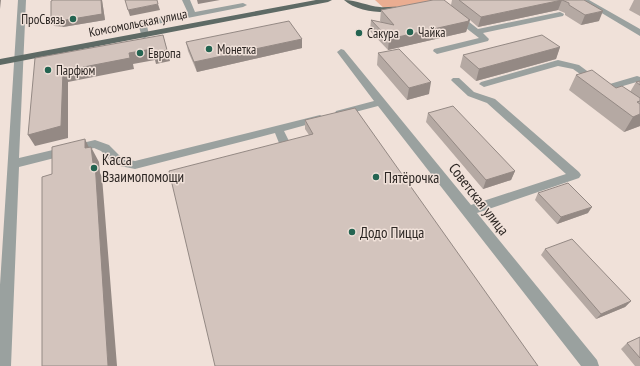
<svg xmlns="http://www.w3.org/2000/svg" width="640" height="366" viewBox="0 0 640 366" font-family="'PT Sans Narrow',sans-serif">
<rect width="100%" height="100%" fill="#f0e1d9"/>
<path fill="#eaad91" d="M375,0H446L401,9L386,10Z"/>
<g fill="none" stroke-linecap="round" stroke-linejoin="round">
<path fill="#9aa19f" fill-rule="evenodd" d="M18,0H26L19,158L95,140L109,145L123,159L135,161L320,115L325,118L324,120L284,131L291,145L289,148H281L275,133L135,169L115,165L101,151L94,148L19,167L11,366H0V285Z
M182,0H190L195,12L243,3L247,5L243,7L147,26L149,35L145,38L142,37L138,24L139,22L188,13Z
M580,0H589L640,29V36Z
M560,12L564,14L563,16L483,33L489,39L488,41L437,54L433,51L434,49L479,38L453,18V14H459L478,29Z
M341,49L344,50L471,205L566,174L487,103L468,96L453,82L451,80L453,78H459L474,92L495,99L579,172L581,175L579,178L477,213L597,360L599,366H581L378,106L340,116L336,115L335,113L336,111L374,101L337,52Z
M558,60L579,65L602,82L600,84H594L573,69L558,66L484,87L479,84L481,82Z
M637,76L640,77V81L606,91L601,88L603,86Z"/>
<path fill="#5e6a65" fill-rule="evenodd" d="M316,0H332L328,2L0,65V59Z
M344,0C357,0 367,6 380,7C387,8 397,5 402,9L401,11C384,14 357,12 344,0Z"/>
</g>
<path fill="#b5a9a3" d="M53,0H102L105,20L63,27L54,26L51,20Z
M452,0H584L599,21L581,25L565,15V13L558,10L478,27L470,20L466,32L388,50L370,31L371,20L381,22L380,21L381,10L451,5Z
M634,0H640V16L629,10Z
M302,39V48L197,72L188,51L186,42Z
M560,47L556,59L476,81L460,67L463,55Z
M378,53L429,94L407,100L377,65Z
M576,75L630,92L636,82L640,81V126L624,132L569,90Z
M428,113L515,171L511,180L483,189L426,122Z
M305,120L538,366L309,135L305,129Z
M538,193L588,213L557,224L535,200Z
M545,249L631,301L625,307L596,319L541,255Z
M640,337V366H635L621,349L627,343Z"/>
<path fill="#948984" d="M0,0H1L0,9Z
M101,0H102L105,20L63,27L60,21Z
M197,0H220L198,4Z
M562,0L558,10L478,27L481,17Z
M158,4L160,10L130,16L128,10Z
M603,11L599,21L581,25L585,15Z
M470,20L466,32L388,50L389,39Z
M163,35L170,61L156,64L155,60L133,64L134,69L68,82V138L35,146L28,135L63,71L129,53Z
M302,39V48L197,72L194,62Z
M560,47L556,59L476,81L479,69Z
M431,82L429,94L407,100L409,88Z
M640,114V126L624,132L633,117Z
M85,139L92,154L85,148Z
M91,147L99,162L100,173L102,177L117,366H108Z
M515,171L511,180L483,189L486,180Z
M592,207L588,213L557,224L561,217Z
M631,301L625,307L596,319L601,314Z"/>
<path fill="#d3c4bd" stroke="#948984" d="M53,0H101L102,14L60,21L51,20V1Z
M125,0H157L158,4L128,10Z
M433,0H444L470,20H468L469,21L389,39L371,20L394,25L381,10Z
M459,0H584L603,11L585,15L569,5V3L562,0L481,17Z
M289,21L302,39L194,62L186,42Z
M163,35L167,50L152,53V49L129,53L130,58L63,71L61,126L28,135L35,58Z
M542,35L560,47L479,69L463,55Z
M399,49L431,82L409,88L378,53Z
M592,70L616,88L622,86L640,98V101L637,102L640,104V114L633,117L576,75Z
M640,81V85L636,82Z
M453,106L515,171L486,180L428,113Z
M355,108L538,366H215L169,171L313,134L305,120Z
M85,139V148L91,147L93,163L95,162L108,366H42V177L52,174V147Z
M568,183L592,207L561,217L538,193Z
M572,239L631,301L601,314L545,249Z
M640,337V358L627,343Z"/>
<g fill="#246451" stroke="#f0e1d9" stroke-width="1.5">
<circle cx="73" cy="19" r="4"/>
<circle cx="410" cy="32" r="4"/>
<circle cx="359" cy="33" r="4"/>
<circle cx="209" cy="49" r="4"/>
<circle cx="140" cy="53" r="4"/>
<circle cx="48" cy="70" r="4"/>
<circle cx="94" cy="168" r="4"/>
<circle cx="376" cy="177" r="4"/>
<circle cx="352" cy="232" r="4"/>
</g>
<g text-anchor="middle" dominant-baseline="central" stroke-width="3" stroke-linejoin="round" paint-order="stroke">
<g font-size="13" fill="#2c2623" stroke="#f0e1d9" text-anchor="start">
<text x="65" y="19" text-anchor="end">ПроСвязь</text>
<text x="418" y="32">Чайка</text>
<text x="367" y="33">Сакура</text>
<text x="217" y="49">Монетка</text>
<text x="148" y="53">Европа</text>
<text x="56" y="70">Парфюм</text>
</g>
<g font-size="13" fill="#2c2623" stroke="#f0e1d9">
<text transform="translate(138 23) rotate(-11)">Комсомольская улица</text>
</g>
<g font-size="15" fill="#2c2623" stroke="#f0e1d9" text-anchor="start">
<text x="102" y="159">Касса<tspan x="102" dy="17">Взаимопомощи</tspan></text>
<text x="384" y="177">Пятёрочка</text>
<text x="360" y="232">Додо Пицца</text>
</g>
<g font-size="15" fill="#2c2623" stroke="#f0e1d9">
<text transform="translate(479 199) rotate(52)">Советская улица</text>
</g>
</g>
</svg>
